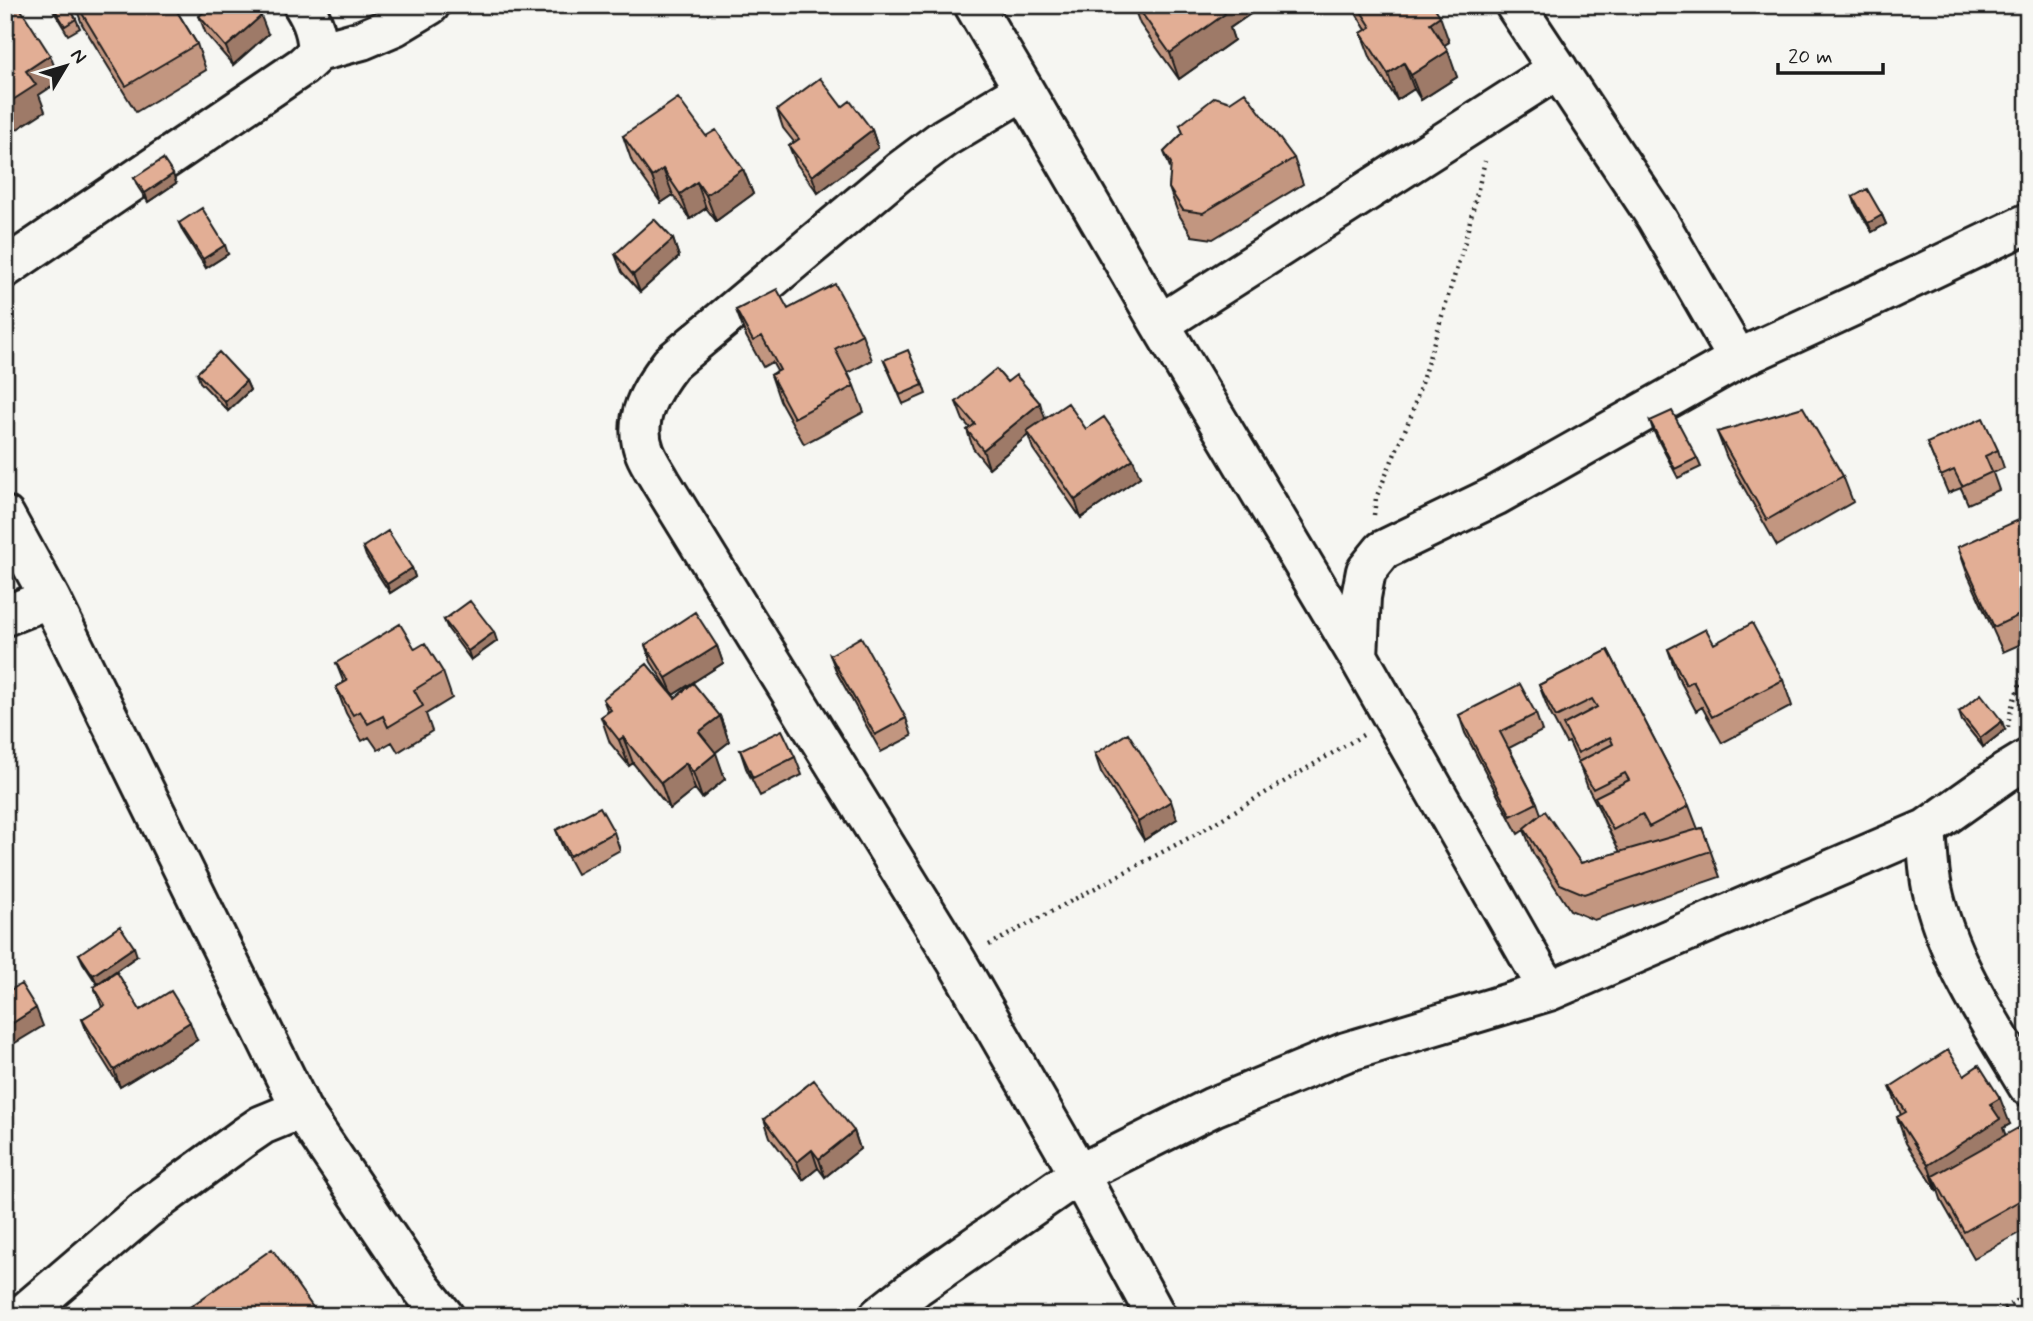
<svg xmlns="http://www.w3.org/2000/svg" width="2033" height="1321" viewBox="0 0 2033 1321" font-family="Mynerve,sans-serif">
<rect width="100%" height="100%" fill="#f6f6f2"/>
<filter id="ink" filterUnits="userSpaceOnUse"><feTurbulence type="fractalNoise" baseFrequency=".0143" numOctaves="2"/><feDisplacementMap in="SourceGraphic" scale="14" xChannelSelector="R" yChannelSelector="G"/><feConvolveMatrix kernelMatrix="1 2 1 2 8 2 1 2 1" color-interpolation-filters="sRGB"/></filter>
<g filter="url(#ink)">
<g fill="none" stroke-linecap="round" stroke-linejoin="round">
<g stroke="#1c1c1c" stroke-width="44">
<path id="minor" d="M974,5L1024,90L944,138L900,171L671,363C651,389 631,420 645,453C649,463 656,473 661,482L957,962L1079,1174L1156,1316
M1515,5L1656,217L1738,359
M318,52L362,40L395,26L430,5
M1024,90L1160,324L1358,656L1549,991
M5,268L303,66L318,52C317,33 313,21 303,5
M1160,324L1558,69
M5,516L50,598L301,1109L422,1289L444,1316
M5,616L50,598
M1358,656L1361,597L1366,571L1383,550L1495,496L1738,359L1877,295L2028,223
M1926,829C1928,849 1928,869 1932,888C1947,960 1991,1024 2028,1086
M21,1316L145,1210L243,1138L262,1125L301,1109
M879,1316L916,1287L1079,1174L1213,1107L1346,1052L1549,991L1926,829L2005,773L2028,759"/>
</g>
<path stroke="#1c1c1c" stroke-width="4.5" stroke-dasharray="2 5" stroke-linecap="butt" d="M1374,515L1376,498L1411,416L1464,245L1485,161
M2008,727C2009,713 2018,682 2028,672
M989,945L1196,834L1363,735
M1992,1316L2028,1294"/>
<use href="#minor" stroke="#f6f6f2" stroke-width="38"/>
</g>
<path fill="#c29680" stroke="#1c1c1c" stroke-width="2" d="M50,5H68L76,19L80,28L68,35Z
M75,5H173L197,44L206,70L136,112L82,24Z
M1133,5H1255L1256,10L1230,28L1234,40L1179,79L1140,24Z
M1353,5H1433L1449,42L1444,45L1457,77L1421,100L1414,89L1397,100L1371,59L1361,33L1366,30L1357,15Z
M199,16L268,34L233,65L206,34Z
M842,107L872,130L878,148L818,193L796,163L789,146L794,142L783,128L777,110Z
M1180,125L1294,158L1303,184L1213,239L1192,236L1178,213L1169,188L1171,170L1164,152L1183,133Z
M623,136H706L743,169L753,194L716,221L706,208L690,219L673,195L661,203L632,162Z
M134,178L176,183L148,202L138,187Z
M1853,197L1882,215L1886,224L1872,232L1856,206Z
M179,223L228,254L206,268L183,232Z
M673,239L679,257L640,292L622,272L615,254Z
M788,309L862,334L872,360L848,373L854,386L864,412L804,444L780,401L771,375L777,371L772,362L763,367L746,336L736,310Z
M884,360L923,385L926,394L903,404Z
M197,373L246,381L250,390L228,411L200,382Z
M1007,382L1045,419L1086,429L1140,477L1081,518L1033,449L1028,435L989,468L973,448L967,430L970,428L963,420L956,402Z
M1650,421L1697,458L1701,467L1678,478L1653,430Z
M1717,432L1843,476L1853,502L1777,546L1727,458Z
M1927,443L1998,450L2004,468L1993,473L1999,490L1968,504L1961,488L1948,493Z
M2028,528V641L2003,652L1967,573L1958,547Z
M363,547L412,568L415,577L390,593L366,556Z
M444,620L497,641L471,660L448,629Z
M1714,644L1783,680L1792,706L1722,743L1702,707L1696,711L1677,675L1668,649Z
M645,645L717,646L723,663L673,695L675,698L720,716L729,742L715,753L725,779L702,798L695,789L670,809L633,763L629,766L610,743L601,717L608,712L603,699L671,693L651,662Z
M415,649L443,672L452,698L426,714L432,731L398,752L392,742L378,750L369,737L362,741L346,713L336,687L344,683L336,663Z
M1608,650L1689,806L1698,829L1702,828L1720,877L1594,920L1570,910L1533,853L1524,830L1518,834L1465,733L1459,715L1536,714L1542,731L1509,748L1537,803L1541,814L1581,863L1620,852L1605,823L1599,809L1588,788L1579,764L1569,742L1566,743L1549,711L1539,685Z
M830,655L906,718L912,736L881,752L837,673Z
M1959,712L2005,730L1983,747L1962,721Z
M740,750L795,757L802,775L760,796L746,768Z
M1095,754L1177,819L1144,840L1101,772Z
M556,830L614,832L620,850L577,874L563,848Z
M79,954L137,956L97,984L83,963Z
M94,987L140,1010L197,1040L120,1087L89,1037L82,1019L102,1007Z
M1964,1075L2010,1124L2003,1128L2005,1135L2028,1145V1228L1974,1258L1942,1202L1938,1190L1937,1191L1906,1143L1897,1117L1901,1115L1890,1087Z
M764,1119L854,1131L860,1149L825,1177L818,1168L803,1180L770,1137Z"/>
<path fill="#9e7a68" stroke="#1c1c1c" stroke-width="2" d="M1218,5H1255L1256,10L1230,28L1234,40L1179,79L1170,53Z
M261,16L268,34L233,65L226,47Z
M1440,16L1449,42L1439,49L1430,23Z
M1448,51L1457,77L1421,100L1411,75Z
M50,55L60,81L39,95L45,111L5,137V105L26,71Z
M1404,63L1414,89L1397,100L1388,74Z
M872,130L878,148L818,193L812,176Z
M663,169L673,195L661,203L652,177Z
M743,169L753,194L716,221L706,195Z
M173,174L176,183L148,202L145,193Z
M697,182L706,208L690,219L680,194Z
M1882,215L1886,224L1872,232L1868,223Z
M673,239L679,257L640,292L633,275Z
M225,245L228,254L206,268L203,259Z
M246,381L250,390L228,411L225,402Z
M1040,403L1046,421L1027,431L1028,435L989,468L983,450Z
M1133,459L1140,477L1081,518L1075,500Z
M412,568L415,577L390,593L387,584Z
M494,632L497,641L471,660L468,651Z
M717,646L723,663L673,695L666,678Z
M720,716L729,742L708,758L699,732Z
M2002,721L2005,730L1983,747L1980,738Z
M623,737L633,763L629,766L619,740Z
M716,753L725,779L702,798L693,772Z
M686,763L695,789L670,809L661,783Z
M1171,801L1177,819L1144,840L1138,822Z
M134,947L137,956L97,984L93,975Z
M36,1008L43,1026L5,1049V1028Z
M190,1022L197,1040L120,1087L114,1070Z
M2000,1098L2010,1124L2003,1128L2009,1145L1933,1176L1938,1190L1937,1191L1928,1165L1990,1104Z
M854,1131L860,1149L825,1177L819,1159Z
M812,1150L818,1168L803,1180L797,1162Z"/>
<path fill="#e2ae95" stroke="#1c1c1c" stroke-width="2" d="M5,5H18L50,55L26,71L36,85L5,105Z
M52,5H68L76,19L65,26Z
M77,5H173L197,44L126,86Z
M212,5H251L261,16L226,47L199,16Z
M1136,5H1219L1225,14L1170,53Z
M1357,5H1433L1440,16L1430,23L1448,51L1411,75L1404,63L1388,74L1361,33L1371,27Z
M820,78L842,107L850,101L872,130L812,176L789,146L799,139L777,110Z
M1245,92L1294,158L1203,213L1183,210L1169,188L1171,163L1164,152L1183,133L1180,125L1215,97L1230,102Z
M678,98L706,136L716,130L743,169L706,195L697,182L680,194L663,169L652,177L623,136Z
M163,159L173,174L145,193L134,178Z
M1867,189L1882,215L1868,223L1853,197Z
M202,208L225,245L203,259L179,223Z
M654,219L673,239L633,275L615,254Z
M835,284L862,334L835,349L854,386L794,418L771,375L780,370L762,336L753,341L736,310L777,289L788,309Z
M908,350L923,385L900,395L884,360Z
M219,352L246,381L225,402L197,373Z
M996,369L1007,382L1016,375L1040,403L983,450L967,430L975,424L956,402Z
M1068,403L1086,429L1104,417L1133,459L1075,500L1027,431Z
M1803,407L1843,476L1767,520L1717,432Z
M1672,411L1697,458L1675,469L1650,421Z
M1983,418L1998,450L1985,456L1992,472L1962,486L1954,470L1941,476L1927,443Z
M2023,518L2028,528V611L1994,627L1958,547Z
M388,531L412,568L387,584L363,547Z
M470,601L494,632L468,651L444,620Z
M695,612L717,646L666,678L645,645Z
M1752,623L1783,680L1712,717L1693,681L1686,685L1668,649L1706,629L1714,644Z
M400,624L415,649L425,643L443,672L414,690L423,706L388,727L383,716L368,724L360,711L353,715L336,687L347,681L336,663Z
M861,637L906,718L875,735L830,655Z
M1608,650L1689,806L1649,827L1642,814L1613,830L1595,797L1629,780L1625,773L1593,789L1578,762L1613,744L1610,737L1578,753L1563,725L1597,707L1592,699L1556,717L1539,685Z
M647,664L675,698L693,683L720,716L699,732L716,753L693,772L686,763L661,783L623,737L619,740L601,717L611,710L603,699Z
M1520,684L1536,714L1500,732L1537,803L1511,816L1459,715Z
M1981,694L2002,721L1980,738L1959,712Z
M782,730L795,757L753,778L740,750Z
M1128,733L1171,801L1138,822L1095,754Z
M600,807L614,832L570,856L556,830Z
M1545,811L1581,863L1702,828L1711,851L1584,894L1560,884L1524,828Z
M2028,852V868L2021,855Z
M120,926L134,947L93,975L79,954Z
M117,972L140,1010L171,991L190,1022L114,1070L82,1019L105,1005L94,987Z
M21,984L36,1008L5,1028V993Z
M1948,1050L1964,1075L1979,1065L2000,1098L1990,1104L2000,1119L1928,1165L1897,1117L1906,1112L1890,1087Z
M814,1080L854,1131L819,1159L812,1150L797,1162L764,1119Z
M2018,1128L2028,1145V1196L1964,1232L1933,1176Z
M272,1249L319,1316H197L190,1307Z"/>
</g>
<rect width="2033" height="1321" fill="none" stroke="#f6f6f2" stroke-width="28"/>
<rect x="14" y="14" width="2005" height="1293" fill="none" stroke="#1c1c1c" stroke-width="2.5" filter="url(#ink)"/>
<g transform="translate(66 66) rotate(52)" stroke="#f6f6f2" stroke-width="5" paint-order="stroke">
<path d="M0-5L12 26L0 18L-12 26Z" fill="#1c1c1c"/>
<text y="-10" font-size="19" font-weight="bold" text-anchor="middle" fill="#1c1c1c">N</text>
</g>
<path d="M1778 63v10h105v-10" fill="none" stroke="#1c1c1c" stroke-width="3.5"/>
<text x="1788" y="63" font-size="21" fill="#1c1c1c" stroke="#f6f6f2" stroke-width="5" paint-order="stroke">20 m</text>
</svg>
